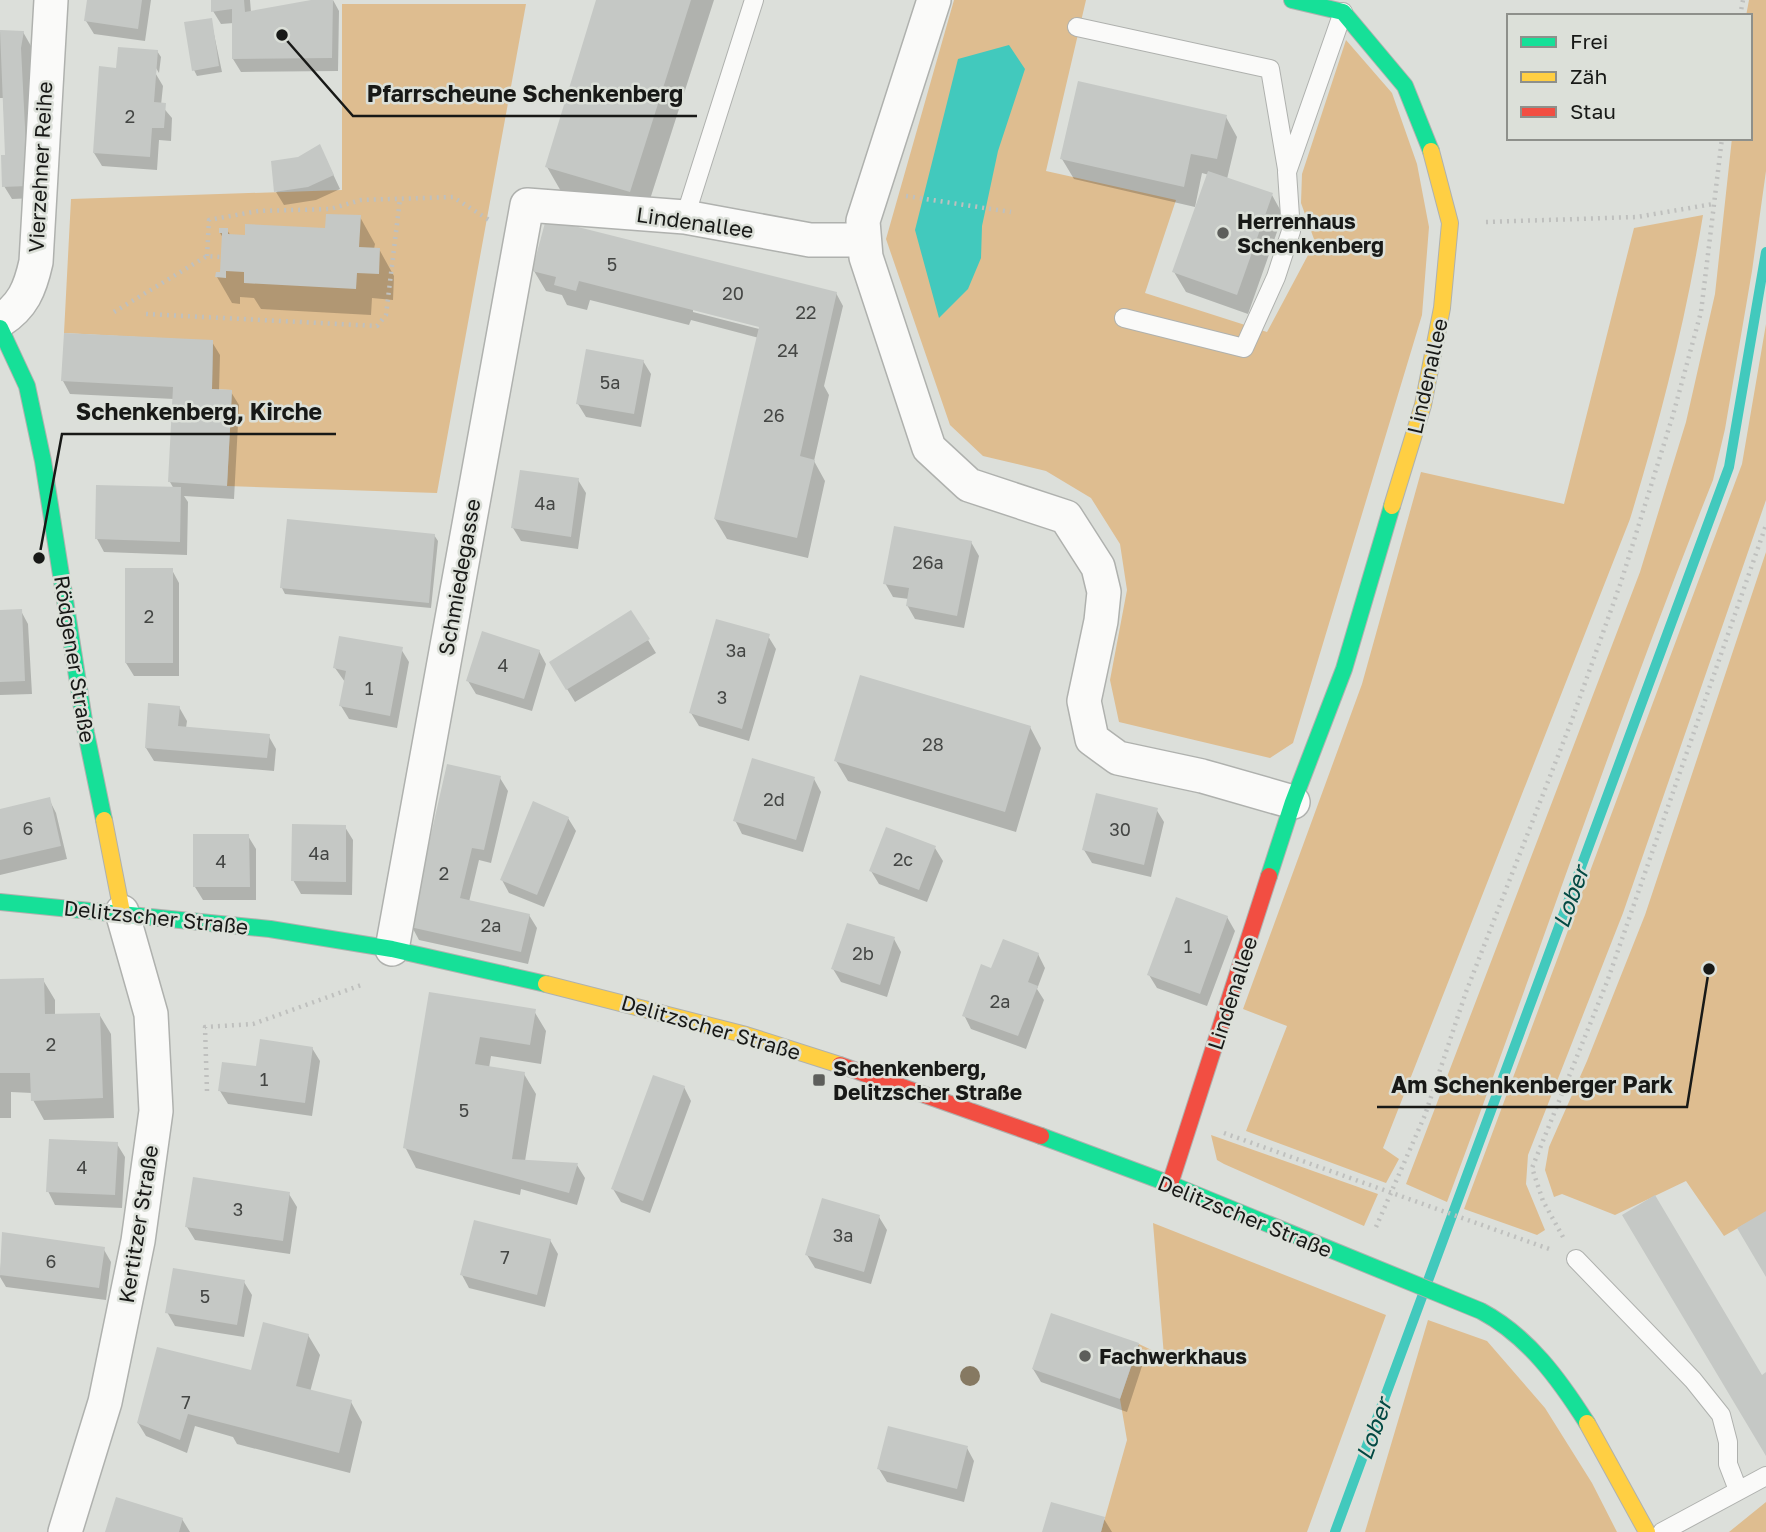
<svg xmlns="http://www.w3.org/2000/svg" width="1766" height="1532" viewBox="0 0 1766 1532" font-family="'Golos Text',sans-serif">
<rect width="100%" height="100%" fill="#dcdfda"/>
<path fill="#debd90" d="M954,0H1086L1046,171L1176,200L1145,293L1267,332L1315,242L1301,203L1302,174L1346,40L1392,93L1417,164L1429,227L1422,315L1293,743L1270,758L1119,722L1110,680L1127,590L1120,544L1091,498L1046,471L983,456L950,425L886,239Z
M1749,0H1766V171L1752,271L1725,429L1713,480C1618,718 1537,962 1447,1202L1406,1184L1640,572L1686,422L1715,294L1732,138H1750V16H1746Z
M342,4H526L437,493L227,486L232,390L212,389L213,341L64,333L71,199L342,190Z
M1703,215C1686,319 1661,418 1630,519L1383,1148L1399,1159L1386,1183L1246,1131L1287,1026L1243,1009L1362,684L1421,472L1564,504L1634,228Z
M1766,324V500L1623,913L1528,1155L1526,1184L1545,1230L1537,1235L1464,1209L1742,464Z
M1766,552V1212L1724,1236L1686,1181L1615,1215L1562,1194L1554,1197L1545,1170L1549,1147L1587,1061L1645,915Z
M1211,1135L1378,1194L1364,1226L1224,1164L1217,1160Z
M1153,1223L1386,1315L1307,1532H1101L1127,1440L1120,1399L1139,1344L1164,1356Z
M1428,1320L1487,1341L1545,1408L1592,1483L1617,1532H1365Z
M1766,1502V1532H1729Z"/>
<path fill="#42c9bd" d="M1009,45L1025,69L998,151L982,226L981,258L968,289L939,318L915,230L958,59Z"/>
<path fill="#0003" fill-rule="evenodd" d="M89,0H151L145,41L94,34L86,21Z
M212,0H250L251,12L333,0L339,11L338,71L241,72L233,59L234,23L221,24L213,11Z
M598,0H714L644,218L562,193L547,167Z
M211,20L222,72L197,76L194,70Z
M0,32H23L31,46L29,99L35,198L12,199L4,186L7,157L3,98H0Z
M157,51L161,57L159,73L153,63L150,64L163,86L161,105L172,118L171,141L159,140L157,170L102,166L94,153L117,70Z
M1226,117L1237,137L1227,179L1272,195L1283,215L1248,314L1186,292L1174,272L1209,175L1202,173L1195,207L1074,179L1062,159Z
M326,159L340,189L316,200L284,205L276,192Z
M360,217L375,244L374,249H379L394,276L393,300L372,298L371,315L261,309L254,298L240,297V304L232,303L217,277L221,274L223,238L220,233L227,230L231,236L327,230Z
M534,271L836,293L843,306L824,386L829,395L814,461L825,481L808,558L727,539L715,519L759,338L691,320L689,325L590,300L587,310L567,305L562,295L546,291ZM693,308L768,328L767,331L693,312Z
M212,342L220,355L219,391L231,392L239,405L234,499L184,496L188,502L187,555L104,552L97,539L174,489L170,482L174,399L70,394L63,381Z
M643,361L651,374L641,427L586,417L578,404Z
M578,480L586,493L578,549L521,541L513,528Z
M434,535L438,541L431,608L285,594L282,588Z
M971,542L979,556L964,628L915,619L907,605L909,599L893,597L885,583Z
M172,570L179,583V676H134L126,663Z
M21,611L28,624L32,694L0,695V612Z
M768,636L776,649L749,741L699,726L691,713Z
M648,640L656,653L575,702L559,676Z
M401,649L409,662L397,728L349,719L341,706L345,682L335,668Z
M539,651L546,664L532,711L476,694L468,681Z
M179,707L187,721L186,728L268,735L276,749L274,771L154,761L146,748Z
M1030,727L1041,748L1016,832L848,781L836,761Z
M500,778L508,791L491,863L479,860L469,902L529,915L537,928L528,964L419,940L412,927Z
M814,779L821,792L803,852L742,834L735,820Z
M49,799L56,813L67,859L0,875V811Z
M1156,809L1164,822L1151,877L1092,863L1084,850Z
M568,818L576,831L544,907L509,893L502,880Z
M345,827L353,840L352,895L301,894L293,880Z
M248,836L256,849V900H203L195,887Z
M935,848L943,861L927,902L879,884L871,871Z
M1227,917L1235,931L1207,1006L1157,988L1149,975Z
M894,939L901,952L887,997L841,982L833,969Z
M1038,954L1045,968L1037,989L1044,1000L1026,1049L971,1029L964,1015L992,971Z
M0,980H43L55,1000V1016L99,1014L111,1034L114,1118L44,1120L33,1100L32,1093L11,1092V1118H0Z
M430,994L534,1011L546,1031L541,1064L491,1056L489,1068L524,1074L536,1094L525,1161L577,1165L585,1178L577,1205L521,1189L520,1195L416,1168L405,1147Z
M312,1048L320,1061L312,1116L228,1104L220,1091L258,1068Z
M684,1087L691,1101L650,1213L621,1202L613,1189Z
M117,1144L125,1157L122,1208L55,1205L48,1191Z
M289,1194L297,1207L290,1254L195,1240L187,1227Z
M879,1217L887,1230L871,1284L815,1268L807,1255Z
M3,1234L103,1248L111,1262L106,1300L6,1287L0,1277Z
M550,1240L558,1254L545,1307L469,1288L462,1275Z
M244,1282L252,1295L244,1337L175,1326L167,1312Z
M308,1335L320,1355L310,1392L351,1402L362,1422L350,1473L237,1444L233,1437L195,1426L187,1453L146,1436L138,1423L252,1372Z
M1138,1344L1145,1357L1127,1412L1041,1382L1033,1369Z
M967,1448L974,1461L964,1502L887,1482L879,1469Z
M182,1519L190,1532H107Z
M1104,1519L1112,1532H1044Z"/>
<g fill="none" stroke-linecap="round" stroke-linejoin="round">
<path stroke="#42c9bd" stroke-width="10" d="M1335,1532L1729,467L1766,252"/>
</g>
<path fill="#c5c8c5" d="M87,0H142L138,29L84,21Z
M211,0H244L245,12L311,0H333L332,58L232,59V9L211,12Z
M596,0H691L630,192L545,167Z
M212,18L219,66L192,71L184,22Z
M0,30L24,31L21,48L28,186L2,187L1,155H5Z
M118,47L158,50L154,102L166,103L164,128H152L150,157L93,153L99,66L116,68Z
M1078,81L1227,115L1217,159L1191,154L1184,187L1060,159Z
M320,144L334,175L308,187L274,192L271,161L298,157Z
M1208,171L1273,193L1237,295L1172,272Z
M326,214L361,215L359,247L380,248L379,274L357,273L356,289L244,283V272L226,271V278L215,277L216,272H220L222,233H219V228H228V234L245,235V224L325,228Z
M546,219L837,292L800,456L815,460L797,538L714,519L759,327L579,281L576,291L554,285L556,277L532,271Z
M64,333L213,340L212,389L232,390L227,486L168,482L173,387L61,381Z
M586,349L644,360L634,414L576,404Z
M520,470L579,478L571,537L511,528Z
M96,485L181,487L180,542L95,539Z
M287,519L435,534L429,603L280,588Z
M894,526L972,541L957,616L906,606L909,588L883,584Z
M125,568H173V663H125Z
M22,609L25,681L0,682V610Z
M631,610L650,639L566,690L549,662Z
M716,619L770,634L742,729L689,713Z
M482,631L540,650L524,699L466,681Z
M339,636L403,647L390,716L339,706L346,671L333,668Z
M860,675L1031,726L1005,812L834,761Z
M148,703L180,706L178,726L270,734L267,758L145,748Z
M752,758L815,777L796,840L733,821Z
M447,764L501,776L484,850L472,848L460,898L530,914L521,952L410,927Z
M1096,793L1158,808L1144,865L1082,850Z
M50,797L61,846L0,860V809Z
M533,801L569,817L537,895L500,880Z
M292,824L346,825V882L291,881Z
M886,827L936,846L919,890L869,871Z
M193,834H249L250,887H193Z
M1176,897L1228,916L1200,994L1147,975Z
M847,923L895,937L880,985L831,969Z
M1003,939L1039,953L1028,982L1038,986L1018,1036L962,1016L981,964L991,968Z
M44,978L45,1014L100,1013L103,1098L31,1101L30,1073H0V979Z
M429,992L536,1009L530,1045L480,1037L475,1064L525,1072L512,1159L578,1163L569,1193L403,1148Z
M260,1039L313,1047L305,1103L218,1091L222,1062L256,1066Z
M653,1075L685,1086L643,1201L611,1189Z
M49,1139L118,1142L115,1195L46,1192Z
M193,1177L290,1192L283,1241L185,1227Z
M1655,1195L1762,1375L1766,1372V1456L1622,1215Z
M822,1198L880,1215L864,1272L805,1255Z
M1766,1211V1277L1737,1228Z
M474,1220L551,1239L537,1295L460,1275Z
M2,1232L105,1247L99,1288L0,1275Z
M173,1268L245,1280L237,1325L165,1313Z
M1051,1313L1139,1343L1120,1399L1032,1369Z
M263,1322L309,1334L296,1386L352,1400L339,1453L188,1414L180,1440L137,1423L157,1347L251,1370Z
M888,1426L968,1446L957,1489L877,1469Z
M116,1497L183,1518L179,1532H105Z
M1051,1502L1105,1517L1101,1532H1042Z"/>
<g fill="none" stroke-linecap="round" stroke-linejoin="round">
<g stroke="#afb1ae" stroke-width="20">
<path id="lane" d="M1077,27L1270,69L1287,169
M685,217L754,0
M1124,318L1244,348L1276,277L1291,231L1287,172L1343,12
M1576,1259L1693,1380L1721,1415L1728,1442V1464L1738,1490
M1662,1532L1766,1476"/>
</g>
<g stroke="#afb1ae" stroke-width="36">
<path id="street" d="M934,0L863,221L866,257L929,448L969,485L1066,517L1098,567L1104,592L1101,621L1084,701L1092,739L1118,758L1202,776L1293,802
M0,321C23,306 30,289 36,262L51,0
M392,949L527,205L685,217L810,240H863
M65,1532L105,1402L138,1241L156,1111L151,1014L122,912"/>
</g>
<g stroke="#afb1ae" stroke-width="18">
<path id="fast" d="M1292,0L1343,12L1405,86L1431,151
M0,328L27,386L43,461L86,733L104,820
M1269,876L1293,802L1344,669L1392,506
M0,902L270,929L392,949L546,984
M1041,1136L1170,1184L1481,1311C1528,1336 1559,1379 1587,1423"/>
</g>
<g stroke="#afb1ae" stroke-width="18">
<path id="slow" d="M1392,506L1423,405L1442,308L1450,223L1431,151
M104,820L122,912
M546,984L746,1035L840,1065
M1587,1423L1647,1532"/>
</g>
<g stroke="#afb1ae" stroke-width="18">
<path id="jam" d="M840,1065L1041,1136
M1170,1184L1269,876"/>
</g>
<path stroke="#bfc0be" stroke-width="4.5" stroke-dasharray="2 5" stroke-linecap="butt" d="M1740,16L1743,0
M906,196L1011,212
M1486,222L1637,217L1713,204
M207,256L209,220L258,211L330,209L361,200L453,197L489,220
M114,312L207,256L220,257
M146,314L377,326L386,315L400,199
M207,1091L205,1027L253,1024L364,984
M1224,1133L1552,1250
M1376,1227L1425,1115L1466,992L1570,725L1621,582L1673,415L1701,312L1722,138
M1563,1237L1543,1201L1532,1168L1607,982L1766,525"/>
<use href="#lane" stroke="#fafaf9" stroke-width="18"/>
<use href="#street" stroke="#fafaf9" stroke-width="33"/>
<use href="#fast" stroke="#16e098" stroke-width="16"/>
<use href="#slow" stroke="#ffcf43" stroke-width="16"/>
<use href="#jam" stroke="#f24e42" stroke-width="16"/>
</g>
<circle fill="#867962" cx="970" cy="1376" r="10"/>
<g fill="#5d5e5b" stroke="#dce0d9" stroke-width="2.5">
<circle cx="1223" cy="233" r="7"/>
<rect x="812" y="1073" width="14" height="14" rx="3.5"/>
<circle cx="1085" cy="1356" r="7"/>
</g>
<g text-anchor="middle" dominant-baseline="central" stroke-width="5" stroke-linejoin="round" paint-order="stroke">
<g font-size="18" fill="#444644">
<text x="130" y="116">2</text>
<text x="612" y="264">5</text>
<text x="733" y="293">20</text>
<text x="806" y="312">22</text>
<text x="788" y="350">24</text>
<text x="610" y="382">5a</text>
<text x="774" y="415">26</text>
<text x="545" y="503">4a</text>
<text x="928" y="562">26a</text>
<text x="149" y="616">2</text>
<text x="736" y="650">3a</text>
<text x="503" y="665">4</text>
<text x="369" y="688">1</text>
<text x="722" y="697">3</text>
<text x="933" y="744">28</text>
<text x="774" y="799">2d</text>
<text x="28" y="828">6</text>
<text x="1120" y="829">30</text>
<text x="319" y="853">4a</text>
<text x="903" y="859">2c</text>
<text x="221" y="861">4</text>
<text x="444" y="873">2</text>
<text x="491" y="925">2a</text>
<text x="1188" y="946">1</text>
<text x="863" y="953">2b</text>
<text x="1000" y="1001">2a</text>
<text x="51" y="1044">2</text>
<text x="264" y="1079">1</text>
<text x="464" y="1110">5</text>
<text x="82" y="1167">4</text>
<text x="238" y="1209">3</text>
<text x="843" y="1235">3a</text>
<text x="505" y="1257">7</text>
<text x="51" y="1261">6</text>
<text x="205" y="1296">5</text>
<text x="186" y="1402">7</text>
</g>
<g font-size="21" fill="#181917" stroke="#dce0d9">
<text transform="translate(40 167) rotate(-87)">Vierzehner Reihe</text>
<text transform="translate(695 222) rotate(8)">Lindenallee</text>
<text transform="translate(1427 376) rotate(-77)">Lindenallee</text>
<text transform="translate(459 577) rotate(-80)">Schmiedegasse</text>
<text transform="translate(75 659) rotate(81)">Rödgener Straße</text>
<text transform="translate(156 917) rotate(6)">Delitzscher Straße</text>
<text transform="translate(1232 993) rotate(-72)">Lindenallee</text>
<text transform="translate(711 1027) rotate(16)">Delitzscher Straße</text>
<text transform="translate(1245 1216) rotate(22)">Delitzscher Straße</text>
<text transform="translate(138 1224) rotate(-81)">Kertitzer Straße</text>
</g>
<g font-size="21" font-weight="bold" fill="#181917" stroke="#dce0d9" text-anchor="start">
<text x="1237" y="221">Herrenhaus<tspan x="1237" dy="24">Schenkenberg</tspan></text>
<text x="833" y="1068">Schenkenberg,<tspan x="833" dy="24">Delitzscher Straße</tspan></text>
<text x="1099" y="1356">Fachwerkhaus</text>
</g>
<g font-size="23" font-style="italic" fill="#034943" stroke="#dce0d9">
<text transform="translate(1570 897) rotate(-70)">Lober</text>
<text transform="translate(1373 1429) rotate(-70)">Lober</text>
</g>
</g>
<path fill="none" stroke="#181917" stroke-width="2.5" d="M282 35L353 116H697M39 558L62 434H336M1709 969L1687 1107H1377"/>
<g fill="#181917" stroke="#dce0d9" stroke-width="2.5">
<circle cx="282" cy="35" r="7"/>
<circle cx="39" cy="558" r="7"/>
<circle cx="1709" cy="969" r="7"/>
</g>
<g font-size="23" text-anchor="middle" font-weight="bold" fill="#181917" stroke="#dce0d9" stroke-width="5" stroke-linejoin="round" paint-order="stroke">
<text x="525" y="102">Pfarrscheune Schenkenberg</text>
<text x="199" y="420">Schenkenberg, Kirche</text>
<text x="1532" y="1093">Am Schenkenberger Park</text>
</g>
<rect x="1507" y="14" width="245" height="126" fill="#dce0d9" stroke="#8e908b" stroke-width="2"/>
<rect x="1521" y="37" width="35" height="10" fill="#16e098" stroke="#8e908b" stroke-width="2"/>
<text x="1570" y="49" font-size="21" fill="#181917">Frei</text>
<rect x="1521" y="72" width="35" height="10" fill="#ffcf43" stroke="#8e908b" stroke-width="2"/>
<text x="1570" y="84" font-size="21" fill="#181917">Zäh</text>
<rect x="1521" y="107" width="35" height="10" fill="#f24e42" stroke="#8e908b" stroke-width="2"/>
<text x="1570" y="119" font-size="21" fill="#181917">Stau</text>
</svg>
